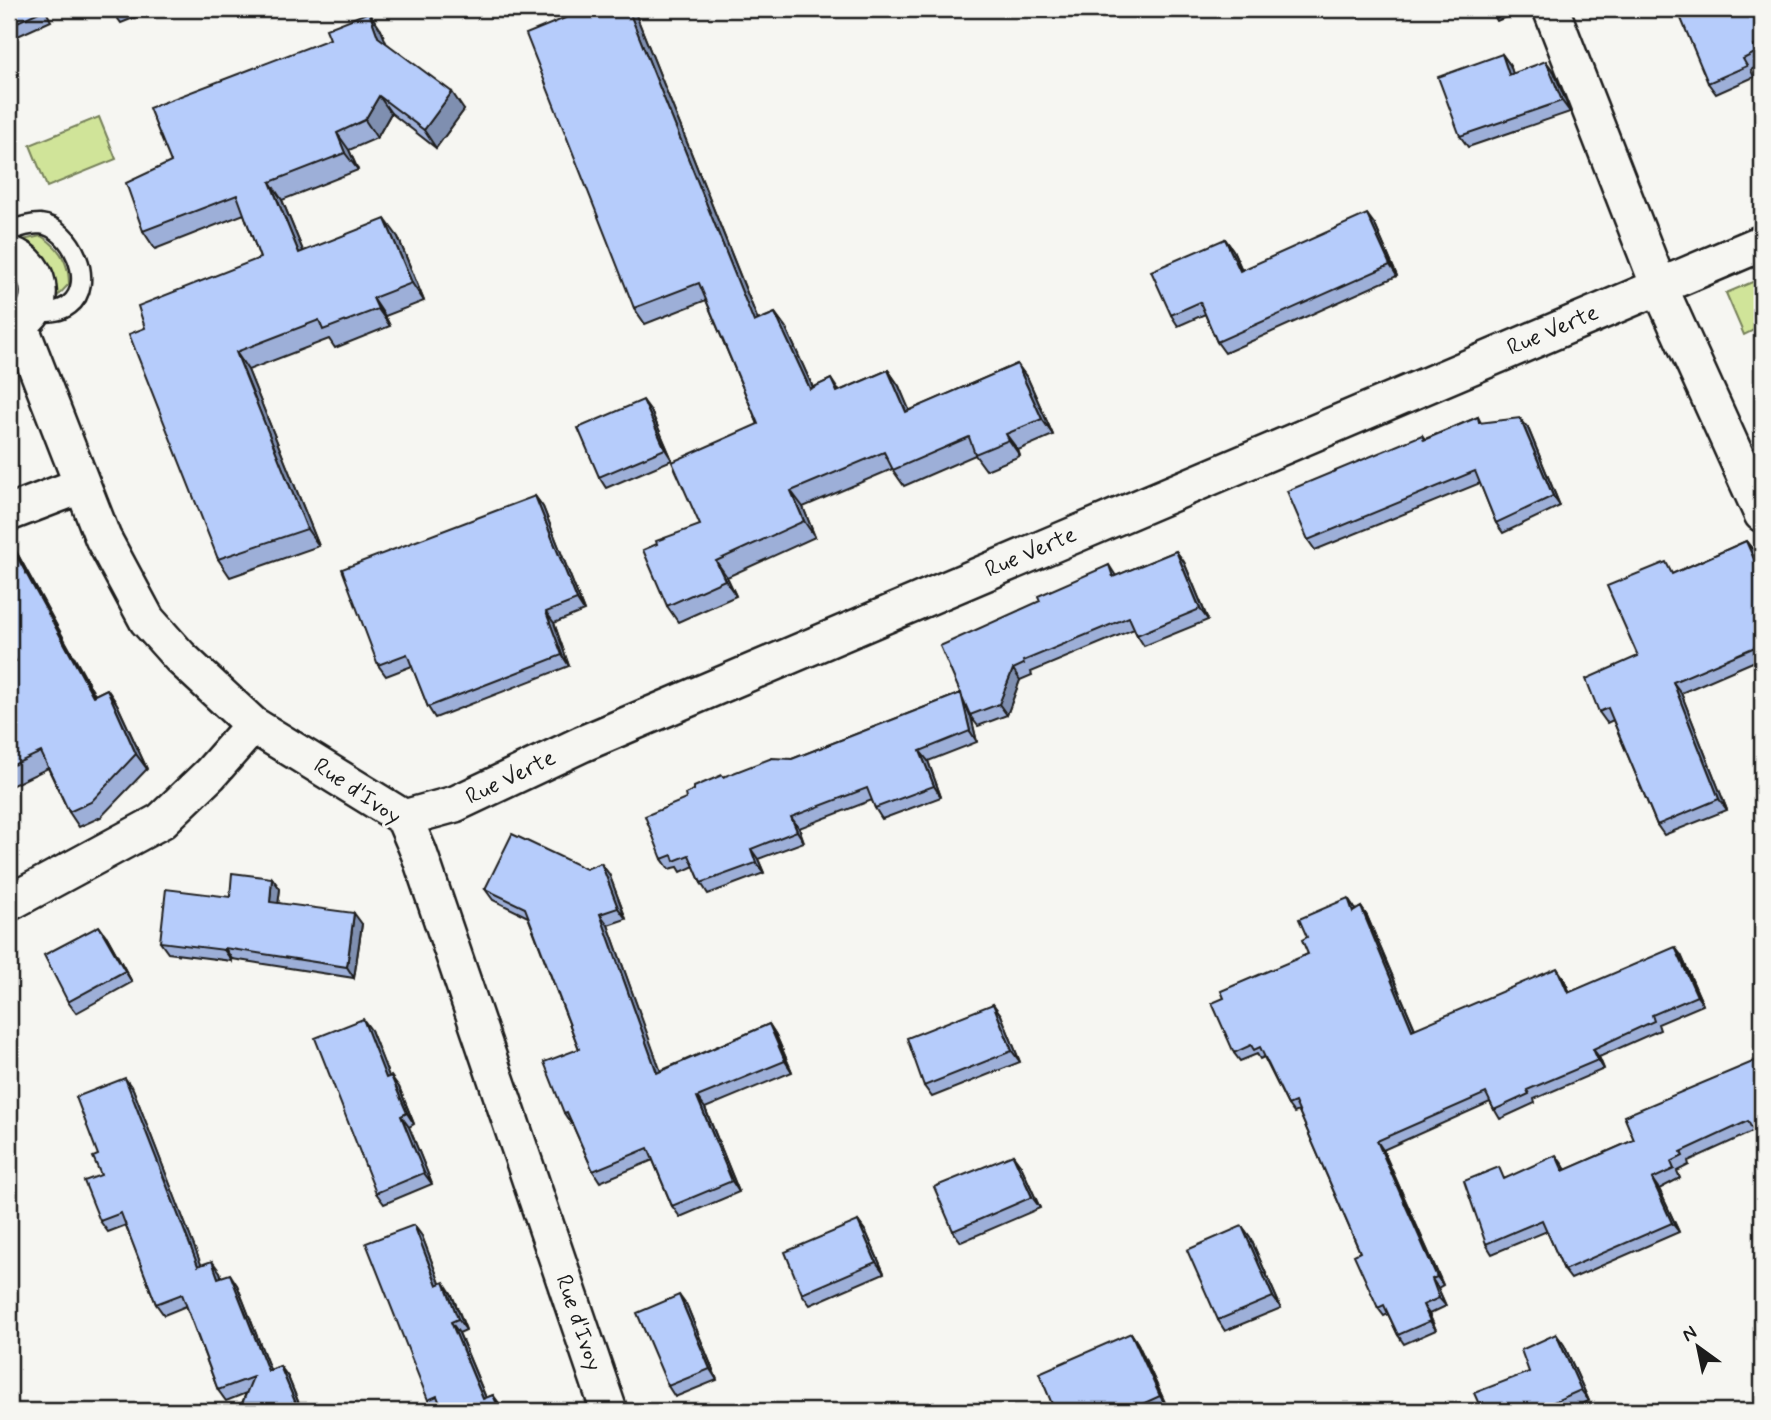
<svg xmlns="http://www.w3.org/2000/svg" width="1771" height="1420" viewBox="0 0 1771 1420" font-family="Mynerve,sans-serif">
<rect width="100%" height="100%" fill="#f6f6f2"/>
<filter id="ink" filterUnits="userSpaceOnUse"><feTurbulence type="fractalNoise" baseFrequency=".0143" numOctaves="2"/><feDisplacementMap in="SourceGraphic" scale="14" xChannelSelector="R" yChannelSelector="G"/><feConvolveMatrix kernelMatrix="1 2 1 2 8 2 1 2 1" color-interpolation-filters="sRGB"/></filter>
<g filter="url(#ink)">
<path fill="#d0e499" stroke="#76805a" stroke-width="2" d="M99,117L116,159L47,187L30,145Z
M41,236C60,247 69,262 69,284L53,301L36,257L23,240Z
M1762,278V326L1744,335L1726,293Z"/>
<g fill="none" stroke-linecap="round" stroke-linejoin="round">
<g stroke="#1c1c1c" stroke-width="23">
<path id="lane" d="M9,231C17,228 31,224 40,224C72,227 97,284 69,305C59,313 44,312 33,312"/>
</g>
<g stroke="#1c1c1c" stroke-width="40">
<path id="street" d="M1551,9L1659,286L1762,514
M9,254C46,265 50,318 9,327
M19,323L103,538L147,620L180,657L253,725L404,818L419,853L609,1411
M9,513L82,485
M404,818L455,804L582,744L1762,243
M9,903L161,821L210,774L253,725"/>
</g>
<use href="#lane" stroke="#f6f6f2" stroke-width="18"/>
<use href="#street" stroke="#f6f6f2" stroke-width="35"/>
</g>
<path fill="#9dafd8" stroke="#1c1c1c" stroke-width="2" d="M9,9H45L51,21L9,40Z
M111,9H156L121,23Z
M587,9H633L634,10L758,320L775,313L786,328L813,388L831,379L839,391L888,370L899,386L909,411L1017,364L1028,379L1053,435L1018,450L1020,456L986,470L975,455L904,486L892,469L803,507L815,537L727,577L736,596L678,622L667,606L700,525L758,424L706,300L645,324L634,308Z
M1491,9H1524L1497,21Z
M1762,9V64L1751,70L1754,77L1716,94L1708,83Z
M381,30L386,43L464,110L436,148L391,113L377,138L349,150L358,170L282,200L303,251L398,237L424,301L385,316L390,326L335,348L329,339L248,370L319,546L230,577L218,559L145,328L260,258L244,214L155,249L143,231L171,162Z
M1502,54L1510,65L1513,74L1554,72L1570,112L1468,147L1460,136Z
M1375,225L1397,276L1225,353L1217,342L1205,314L1178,326L1171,315L1225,239L1233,250L1242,270Z
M651,411L672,460L606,488L599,477Z
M1478,417L1481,423L1528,428L1560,506L1503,533L1496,523L1480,483L1315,550L1308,540L1422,435L1425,439Z
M535,496L543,507L584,611L554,623L569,666L435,718L428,707L412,666L386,676L378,665Z
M1746,541L1754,551L1762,571V658L1681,693L1727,810L1664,835L1657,825L1613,720L1607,723L1599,712L1638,656L1674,573Z
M12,544L95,695L107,689L117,704L147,769L101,817L79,827L69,812L48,768L9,787V664L16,661Z
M1176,551L1184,562L1208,620L1144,646L1137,635L1134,629L1031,672L1032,675L1020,680L1007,715L978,726L971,717L977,742L928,761L941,797L882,819L875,808L872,800L799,828L804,842L758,859L764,873L708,894L701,883L694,866L681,872L678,867L669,869L662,859L686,799L694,790L723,777L792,759L961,693L1040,601L1109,565L1116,576Z
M586,869L609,874L626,919L608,925L660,1071L769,1024L776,1035L792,1072L705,1108L739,1192L680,1217L672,1206L653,1160L600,1182L593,1171L572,1123L571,1124L564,1113L579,1049L528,917L493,900L485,889Z
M272,878L280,889L278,903L362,924L354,978L232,959V961L168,953L160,942L230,897Z
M1354,907L1356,910L1361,907L1367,916L1415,1029L1563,977L1570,993L1681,955L1703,1005L1658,1024L1660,1030L1599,1057L1604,1069L1534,1099L1535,1103L1500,1119L1490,1102L1383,1150L1443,1285L1438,1288L1446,1306L1429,1314L1436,1330L1404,1344L1398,1335L1388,1314L1384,1316L1378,1308L1360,1252L1299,1111L1294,1113L1288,1105L1264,1057L1260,1059L1257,1054L1240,1061L1234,1053L1224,998L1308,954L1307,937Z
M107,937L132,982L76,1013L68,1002Z
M993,1004L1001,1015L1020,1062L932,1097L924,1086Z
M371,1030L389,1077L399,1087L414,1124L409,1127L432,1184L384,1204L376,1193Z
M1762,1058V1136L1758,1138L1754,1131L1688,1161L1689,1165L1677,1171L1680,1178L1659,1189L1679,1232L1571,1279L1564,1270L1547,1231L1492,1254L1486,1244L1506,1178L1563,1165L1566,1170L1634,1140Z
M133,1089L201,1265L220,1272L221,1277L237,1285L270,1370L280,1366L288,1377L302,1411H239L246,1393L226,1401L218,1390L186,1306L164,1315L156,1304L126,1225L108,1232L100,1221L101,1175L98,1155Z
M1013,1155L1021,1166L1040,1208L961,1242L953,1231Z
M858,1221L866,1232L884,1273L810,1305L802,1294Z
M1242,1226L1250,1237L1281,1308L1225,1331L1218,1320Z
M422,1236L440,1284L451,1293L460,1314L466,1330L459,1333L486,1398L493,1395L501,1406L442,1408L436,1411L428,1400Z
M687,1306L717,1380L675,1397L668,1386Z
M1131,1333L1138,1344L1167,1407L1157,1411H1055Z
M1556,1334L1564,1345L1589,1401L1565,1411H1482L1529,1372Z"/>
<path fill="#7f8fb0" stroke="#1c1c1c" stroke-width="2" d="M628,9H633L634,10L765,338L754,322Z
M369,12L381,30L391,55L378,37Z
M1754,46L1762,57V63L1755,53Z
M1502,54L1510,65L1517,86L1509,75Z
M1546,61L1554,72L1570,112L1562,101Z
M452,92L464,110L436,148L424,130Z
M379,96L391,113L377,138L365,120Z
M337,133L349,150L358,170L345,153Z
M270,182L282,200L311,270L299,253Z
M1367,214L1375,225L1397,276L1390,265Z
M385,219L398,237L424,301L412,283Z
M1225,239L1233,250L1247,282L1240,271Z
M373,298L385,316L390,326L378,309Z
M775,313L786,328L821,405L810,389Z
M236,352L248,370L319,546L307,529Z
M1017,364L1028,379L1053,435L1042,419Z
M888,370L899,386L917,428L906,412Z
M643,400L651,411L672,460L665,449Z
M1520,418L1528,428L1560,506L1553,496Z
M1006,434L1018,450L1020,456L1009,440Z
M791,491L803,507L815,537L804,521Z
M535,496L543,507L584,611L577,600Z
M9,539L12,544L103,711L93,696L9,542Z
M1746,541L1754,551L1762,571V577Z
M1176,551L1184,562L1208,620L1200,609Z
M716,561L727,577L736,596L725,580Z
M546,612L554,623L569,666L562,655Z
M1013,669L1020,680L1007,715L999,704Z
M1673,682L1681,693L1727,810L1719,799Z
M107,689L117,704L147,769L136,754Z
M961,693L968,704L977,742L970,731Z
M920,751L928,761L941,797L934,786Z
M791,817L799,828L804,842L797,831Z
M751,849L758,859L764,873L756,863Z
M601,863L609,874L626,919L618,908Z
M272,878L280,889L277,913L270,902Z
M1348,898L1354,907L1359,920L1353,912Z
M1361,907L1367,916L1419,1039L1412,1030Z
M354,913L362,924L354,978L347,967Z
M600,914L608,925L665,1083L657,1073Z
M99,926L107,937L132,982L125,971Z
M1675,947L1681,955L1703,1005L1697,996Z
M225,948L232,959V961L224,950Z
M1557,968L1563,977L1574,1002L1568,993Z
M993,1004L1001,1015L1020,1062L1012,1051Z
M363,1019L371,1030L394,1089L386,1078Z
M769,1024L776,1035L792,1072L785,1061Z
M1593,1049L1599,1057L1604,1069L1598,1060Z
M391,1076L399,1087L414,1124L407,1113Z
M125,1078L133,1089L206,1277L198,1266Z
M697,1097L705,1108L739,1192L732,1181Z
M401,1116L409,1127L432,1184L424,1173Z
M1377,1141L1383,1150L1443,1285L1437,1277Z
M1013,1155L1021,1166L1040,1208L1032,1197Z
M1556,1155L1563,1165L1570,1181L1563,1171Z
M1652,1179L1659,1189L1679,1232L1672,1223Z
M858,1221L866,1232L884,1273L876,1262Z
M414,1225L422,1236L445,1296L437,1285Z
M1242,1226L1250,1237L1281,1308L1273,1297Z
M212,1261L220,1272L225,1289L218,1278Z
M230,1274L237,1285L275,1382L268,1371Z
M1432,1279L1438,1288L1446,1306L1439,1298Z
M444,1282L451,1293L466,1330L458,1319Z
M679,1295L687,1306L717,1380L710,1369Z
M1423,1305L1429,1314L1436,1330L1430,1321Z
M451,1322L459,1333L491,1410L483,1399Z
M1131,1333L1138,1344L1167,1407L1160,1396Z
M1556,1334L1564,1345L1589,1401L1581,1390Z
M280,1366L288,1377L302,1411H299Z
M493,1395L501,1406L503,1411H500Z"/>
<path fill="#b6ccfb" stroke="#1c1c1c" stroke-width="2" d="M9,9H43V10L9,26Z
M111,9H122L113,12Z
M587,9H628L754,322L775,313L810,389L831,379L837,392L888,370L906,412L1017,364L1042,419L1006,434L1009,440L975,454L969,437L893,470L884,452L791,491L804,521L716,561L725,580L667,606L643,550L657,544L656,541L700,525L672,462L758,424L699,283L634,308L526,34Z
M1491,9H1508L1493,15Z
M1677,9H1762V42L1754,46L1755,53L1743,59L1747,66L1708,83Z
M369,12L378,37L452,92L424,130L379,96L365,120L337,133L345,153L270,182L299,253L385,219L412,283L373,298L378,309L323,330L319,320L236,352L307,529L218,559L129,334L145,328L138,306L260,258L237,195L143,231L126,183L171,162L149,108L330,39L326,29Z
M1502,54L1509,75L1546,61L1562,101L1460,136L1438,77Z
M1367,214L1390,265L1217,342L1200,302L1171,315L1151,271L1225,239L1240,271Z
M643,400L665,449L599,477L578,428Z
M1478,417L1479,423L1520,418L1553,496L1496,523L1475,471L1308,540L1287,491L1422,435L1424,440Z
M535,496L577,600L546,612L562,655L428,707L407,654L378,665L342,569Z
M1746,541L1762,577V644L1673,682L1719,799L1657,825L1608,708L1599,712L1586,679L1638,656L1607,586L1666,562L1672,574Z
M9,542L93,696L107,689L136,754L91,802L69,812L41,752L9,767V664L16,661L9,648Z
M1176,551L1200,609L1137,635L1129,617L1023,661L1024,664L1013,669L999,704L970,715L940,646L1040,601L1038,596L1109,565L1113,577Z
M961,693L970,731L920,751L934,786L875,808L867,788L791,817L797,831L751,849L756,863L701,883L689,855L674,861L672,855L662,859L645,816L686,799L685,794L694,790V787L722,775L723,777L772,758L792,759Z
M512,834L586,869L601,863L618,908L600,914L657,1073L769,1024L785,1061L697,1097L732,1181L672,1206L648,1148L593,1171L567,1112L564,1113L544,1062L579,1049L525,908L485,889Z
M232,873L272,878L270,902L354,913L347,967L225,948L224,950L160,942L166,889L230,897Z
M1348,898L1353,912L1361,907L1412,1030L1557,968L1568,993L1675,947L1697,996L1652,1015L1654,1021L1593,1049L1598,1060L1527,1090L1529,1094L1494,1110L1486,1093L1377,1141L1437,1277L1432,1279L1439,1298L1423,1305L1430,1321L1398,1335L1384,1305L1378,1308L1354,1255L1360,1252L1295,1102L1288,1105L1260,1047L1254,1050L1251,1045L1234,1053L1212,1003L1224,998L1221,991L1308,954L1302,940L1307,937L1299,919Z
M99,926L125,971L68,1002L44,955Z
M993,1004L1012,1051L924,1086L907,1038Z
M363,1019L386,1078L391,1076L407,1113L401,1116L424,1173L376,1193L315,1038Z
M1762,1058V1124L1752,1129L1748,1121L1681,1152L1683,1156L1671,1162L1674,1169L1652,1179L1672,1223L1564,1270L1542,1220L1486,1244L1464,1181L1499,1167L1504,1179L1556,1155L1563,1171L1634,1140L1624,1116Z
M125,1078L198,1266L212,1261L218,1278L230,1274L268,1371L280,1366L299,1411H239L253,1377L218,1390L182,1294L156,1304L121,1213L100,1221L84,1181L101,1175L93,1157L98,1155L76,1097Z
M1013,1155L1032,1197L953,1231L934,1187Z
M858,1221L876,1262L802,1294L785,1252Z
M414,1225L437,1285L444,1282L452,1303L458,1319L451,1322L483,1399L493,1395L500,1411H443L437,1396L428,1400L366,1243Z
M1242,1226L1273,1297L1218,1320L1187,1250Z
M679,1295L710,1369L668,1386L637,1313Z
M1131,1333L1160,1396L1127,1411H1055L1039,1373Z
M1556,1334L1581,1390L1533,1411H1482L1474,1393L1529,1372L1521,1350Z
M1762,1399V1411H1761L1757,1402Z
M946,1405L948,1411H932Z"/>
</g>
<g text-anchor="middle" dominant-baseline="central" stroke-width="6" stroke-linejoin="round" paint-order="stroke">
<g font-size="23" fill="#1c1c1c" stroke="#f6f6f2">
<text transform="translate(1553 331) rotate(-23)">Rue Verte</text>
<text transform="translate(1031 553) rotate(-23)">Rue Verte</text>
<text transform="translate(511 778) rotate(-26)">Rue Verte</text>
<text transform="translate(357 792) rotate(34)">Rue d'Ivoy</text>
<text transform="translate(578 1323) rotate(71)">Rue d'Ivoy</text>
</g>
</g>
<rect width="1771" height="1420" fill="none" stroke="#f6f6f2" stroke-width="35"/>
<rect x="18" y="18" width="1736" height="1385" fill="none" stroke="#1c1c1c" stroke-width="2.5" filter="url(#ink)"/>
<g transform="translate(1698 1347) rotate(327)" stroke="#f6f6f2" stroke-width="5" paint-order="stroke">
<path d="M0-5L12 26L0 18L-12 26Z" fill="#1c1c1c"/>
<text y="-10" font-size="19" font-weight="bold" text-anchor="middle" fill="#1c1c1c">N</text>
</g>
</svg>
